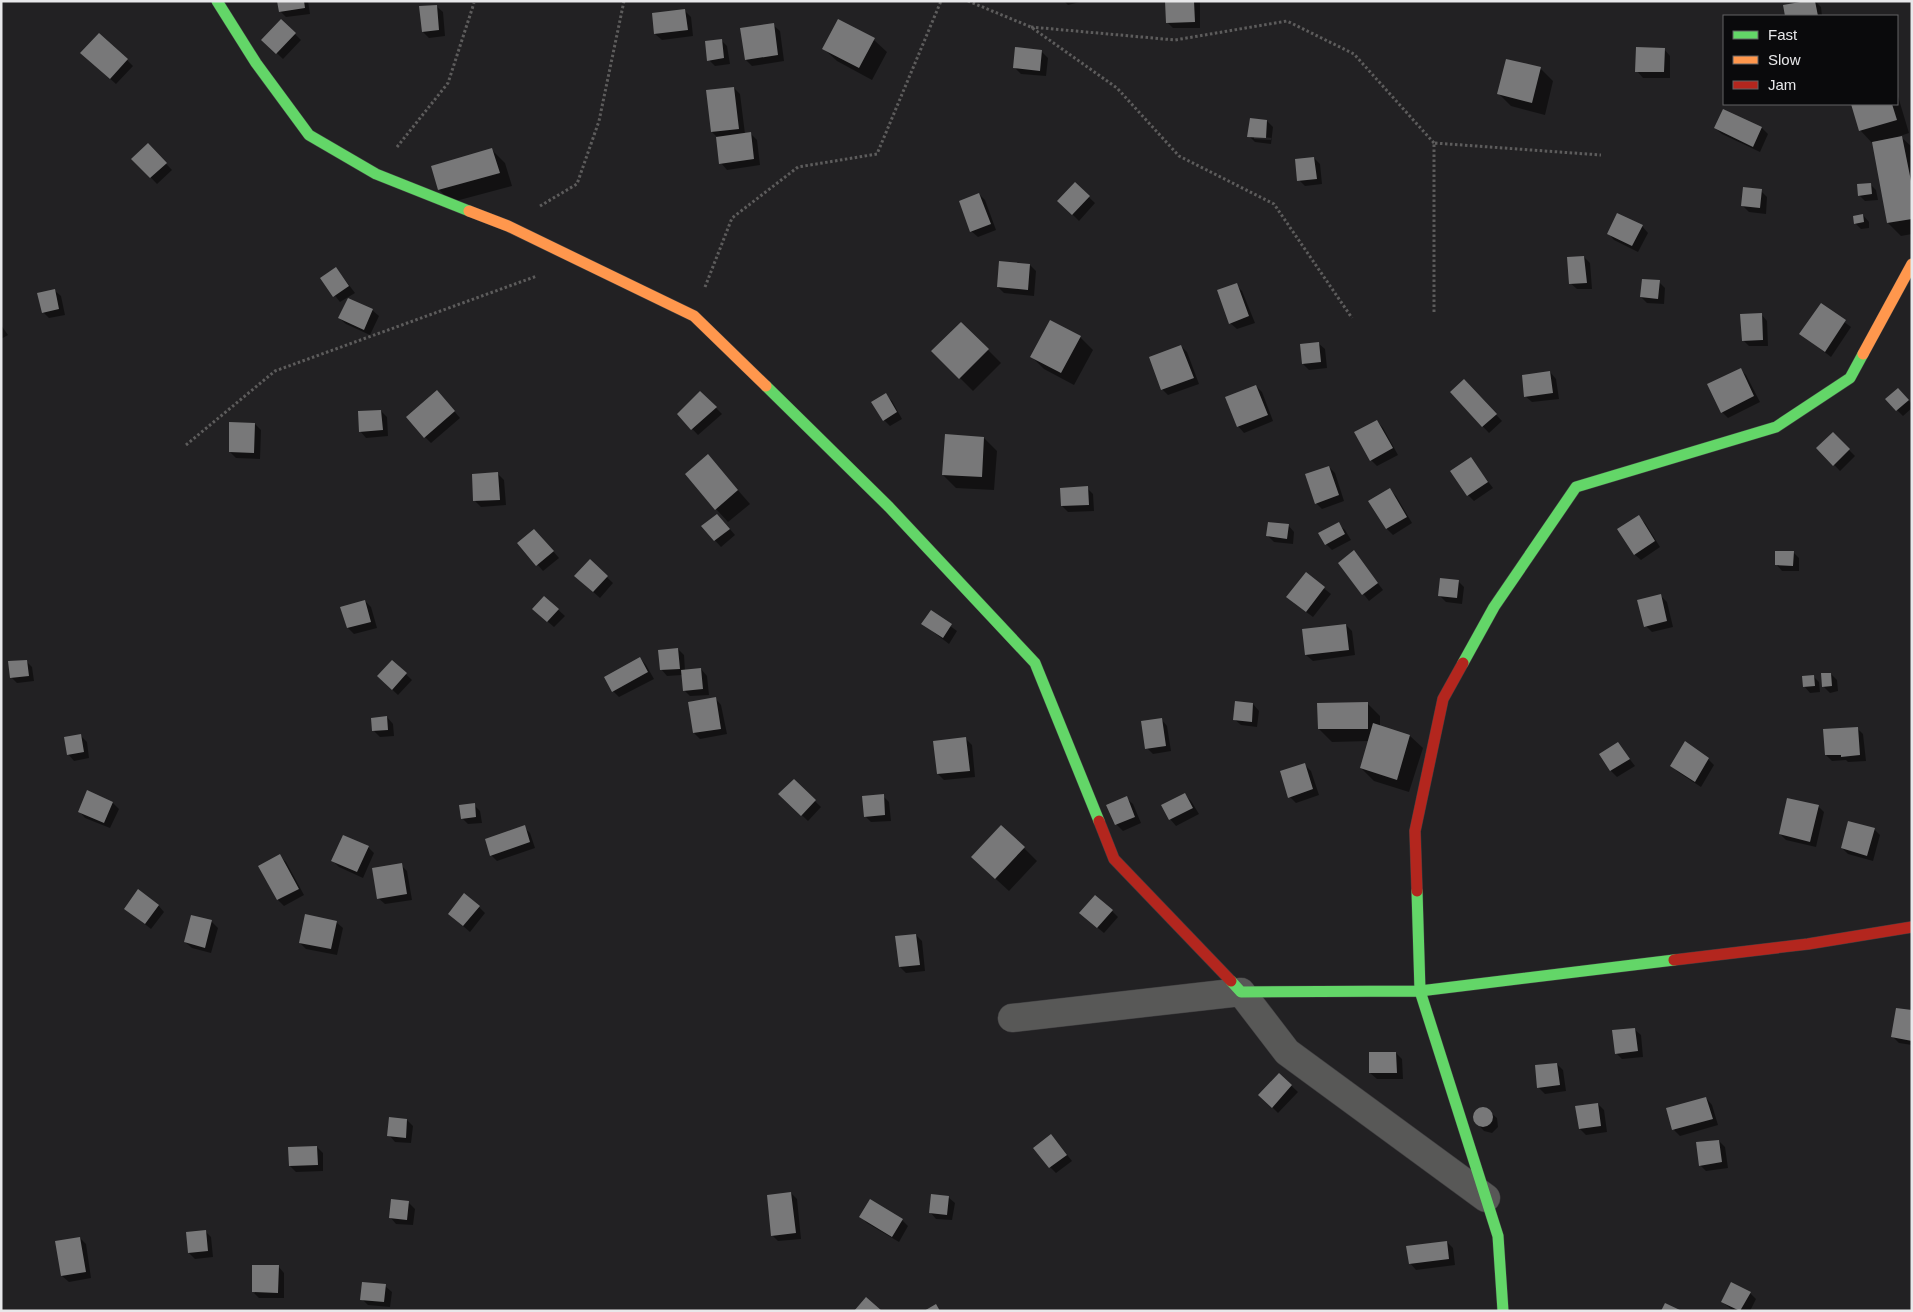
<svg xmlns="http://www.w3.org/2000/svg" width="1913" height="1312" viewBox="0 0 1913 1312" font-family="Arial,sans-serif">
<rect width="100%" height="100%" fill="#222123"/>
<path fill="#0007" fill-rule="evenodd" d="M279,1H308L310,14L286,17L280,11Z
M1064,1H1084L1068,5Z
M1166,1H1200V28H1173L1167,22Z
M1815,1L1821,7L1822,16H1786L1784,6Z
M436,6L443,12L445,36L429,38L423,32Z
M685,11L691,17L693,36L662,40L655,34Z
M773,25L780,31L784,61L752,66L746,60Z
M295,34L301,40L283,59L263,40Z
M721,40L727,46L730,64L715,66L709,60Z
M874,40L887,52L872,80L837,61L824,49Z
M1664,49L1670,56V78H1643L1637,71Z
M1041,51L1048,58L1046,76L1021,74L1015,68Z
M88,59L127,60L133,66L116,84Z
M1540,68L1553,81L1545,115L1511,106L1498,93Z
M734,88L740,94L745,134L750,133L757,140L760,165L727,170L721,163L717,137L712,132Z
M1897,93L1909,133L1900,136L1912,147V234L1901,236L1888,223L1873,144L1860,130L1852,104H1897Z
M1724,110L1762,128L1768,134L1760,152L1722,134L1715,128Z
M1267,121L1273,127L1271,144L1255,142L1249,136ZM1254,136L1272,138V140L1254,139Z
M148,145L172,170L157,184L133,159Z
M492,150L505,163L512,186L452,202L439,190Z
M1314,158L1320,164L1322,184L1305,186L1299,180Z
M1075,184L1095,203L1079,221L1059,201Z
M1870,184L1876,190L1878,200L1865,201L1859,195Z
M1761,191L1767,197L1766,214L1749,212L1743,206Z
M979,194L985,200L996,230L978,237L971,231Z
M1863,215L1869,222V228L1861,229L1855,223Z
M1642,226L1648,233L1638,252L1614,240L1608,233Z
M1584,257L1590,263L1592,289H1577L1570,283Z
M1030,265L1036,271L1034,296L1004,293L998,287Z
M336,268L355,293L340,302L321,278Z
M1659,282L1665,288L1664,304L1647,303L1641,297Z
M1236,285L1242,291L1255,323L1237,329L1230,323Z
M54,290L61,296L65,315L49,318L43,312Z
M1821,305L1851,327L1831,357L1801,334Z
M372,310L379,316L370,335L346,324L339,318Z
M1761,314L1767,321L1768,346H1749L1743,340Z
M961,323L1001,363L973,391L933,351Z
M1,325L8,335L1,339Z
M1080,337L1093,350L1074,385L1044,369L1031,356Z
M1318,343L1325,349L1327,368L1309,370L1303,364Z
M1181,346L1187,352L1199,384L1168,395L1162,389Z
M1740,369L1746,375L1760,402L1728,418L1722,412Z
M1550,372L1556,379L1559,399L1532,402L1525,396Z
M1256,386L1262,392L1273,421L1244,433L1238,426Z
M1470,387L1502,421L1489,433L1451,393Z
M700,392L722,414L698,435L678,414Z
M885,395L892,401L902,419L890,426L884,420Z
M1904,395L1912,404V408L1903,416L1897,410Z
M443,398L460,418L431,443L425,437Z
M381,411L387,417L388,436L366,438L360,431Z
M1377,421L1383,428L1398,455L1377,466L1371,460Z
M255,424L261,430L260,459L236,458L230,452Z
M1833,434L1855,456L1840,471L1818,448Z
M984,438L997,451L994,490L956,488L943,475Z
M708,456L750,504L728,522L716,509Z
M1471,459L1493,488L1474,501L1468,495Z
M1329,467L1335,473L1344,501L1322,509L1316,503Z
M498,474L504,480L506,505L481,507L475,501Z
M1087,488L1093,494L1094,511L1068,512L1062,506Z
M1390,490L1396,496L1412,523L1393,535L1387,529Z
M1638,517L1645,523L1660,547L1641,560L1634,554Z
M723,521L735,535L721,547L703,527Z
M1338,524L1345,530L1351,540L1332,550L1326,544Z
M1288,525L1294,532L1293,544L1274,542L1267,535Z
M540,536L559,558L543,571L519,543Z
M1354,552L1383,590L1369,601L1339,563Z
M1793,552L1799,558V571H1782L1776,564Z
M590,561L613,583L600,598L582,582Z
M1306,574L1331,594L1313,617L1294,603Z
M1458,581L1464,587L1462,604L1446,602L1440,596Z
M1661,596L1667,602L1673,627L1652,632L1646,626Z
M544,597L565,616L554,627L540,615Z
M365,601L371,607L377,628L354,634L348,628Z
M931,612L957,631L949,644L923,624Z
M1346,625L1352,631L1355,655L1313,661L1306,655Z
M678,649L684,655L685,671L701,669L707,676L709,695L690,696L684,690L682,675L667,676L661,669Z
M640,658L646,665L654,679L619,697L613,691Z
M26,661L32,667L34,681L17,683L11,677Z
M392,661L412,680L398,695L378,676Z
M1831,674L1837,680L1838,691L1830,693L1823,686Z
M1813,676L1819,682L1820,692L1810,693L1804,686Z
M715,698L721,705L727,734L700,739L694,733Z
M1367,703L1380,716V727L1410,736L1423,748L1409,792L1374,781L1361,768L1369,741L1332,742L1319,729Z
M1253,704L1259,711L1257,727L1241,725L1234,719Z
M387,717L393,724L394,736L380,737L374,731Z
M1161,719L1167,726L1171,751L1153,754L1147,748Z
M1857,728L1863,734L1866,761L1848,762L1846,760L1832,761L1826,755Z
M81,736L87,742L89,758L74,761L68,754Z
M966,739L972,745L975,777L944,780L938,774Z
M1618,744L1635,766L1617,777L1611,771Z
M1708,759L1714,765L1701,787L1678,772L1672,766Z
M1305,765L1311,771L1319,795L1296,803L1290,797Z
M794,781L821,807L808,821L780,794Z
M88,791L113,803L119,809L110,828L85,818L79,811Z
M1185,795L1191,801L1199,814L1176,826L1170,819Z
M883,796L889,802L891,821L871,822L865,816Z
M1126,798L1133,804L1141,823L1123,831L1117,825L1108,806Z
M474,805L480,811L482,823L468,824L462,818Z
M1818,806L1824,812L1816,847L1786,840L1780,834Z
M524,827L530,833L535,848L497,861L491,855Z
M1874,829L1880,835L1873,861L1848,854L1842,848Z
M368,847L374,853L363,878L339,867L333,861Z
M1024,848L1037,861L1009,891L986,870Z
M280,856L286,862L304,895L284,906L278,900L260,866Z
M401,865L407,871L412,900L385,904L378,898Z
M158,905L164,912L151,929L126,909Z
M479,907L485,913L470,932L449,914Z
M1112,911L1118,917L1104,933L1087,919Z
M192,916L212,922L218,928L211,953L192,948L185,942Z
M336,922L343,928L337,955L306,949L300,943Z
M916,935L922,941L925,971L906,973L900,967Z
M1912,1012V1045L1899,1043L1893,1037Z
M1634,1029L1641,1035L1643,1057L1622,1059L1616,1053Z
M1396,1053L1402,1059L1403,1079H1377L1370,1073Z
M1557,1064L1563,1070L1566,1091L1545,1094L1539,1088Z
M1279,1074L1298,1092L1278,1113L1266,1101Z
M1706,1098L1712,1105L1718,1125L1680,1136L1674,1130Z
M1598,1104L1604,1110L1607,1132L1586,1135L1580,1129Z
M1485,1108L1497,1118L1498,1127L1492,1133L1484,1131L1474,1120V1113L1479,1109Z
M407,1120L413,1126L411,1143L395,1142L389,1135Z
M1719,1141L1725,1147L1728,1168L1706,1171L1700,1165Z
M1057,1142L1072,1161L1056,1173L1050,1167Z
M317,1147L323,1153V1171L296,1172L290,1166Z
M791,1193L797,1199L801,1239L778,1241L772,1235Z
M948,1197L955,1203L952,1220L936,1219L930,1212Z
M408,1202L415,1209L413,1225L396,1224L390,1217Z
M861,1217L902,1220L908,1226L899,1242L867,1223Z
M205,1231L211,1237L213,1257L195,1259L189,1253Z
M80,1238L86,1244L91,1278L69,1282L62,1276Z
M1447,1242L1453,1248L1455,1265L1416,1270L1410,1263Z
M278,1266L284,1273V1298H259L253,1292Z
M385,1286L392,1292L390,1307L368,1305L362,1299Z
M1750,1293L1756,1299L1750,1311H1734L1722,1302Z"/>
<path fill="#787879" d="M277,1H304L305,8L279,12Z
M1165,1H1194L1195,22L1166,23Z
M1806,1H1815L1818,16H1785L1783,5Z
M437,5L439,30L422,32L419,6Z
M685,9L688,30L654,34L652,13Z
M281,19L296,33L276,54L261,40Z
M838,19L875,38L859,68L822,49Z
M774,23L778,55L745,60L740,28Z
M99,33L128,59L110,79L80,53Z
M722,39L724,58L707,61L705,41Z
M1015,47L1042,50L1040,71L1013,68Z
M1636,47L1665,48L1664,72H1635Z
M1506,59L1541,67L1532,103L1497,94Z
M734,87L739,129L711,132L706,90Z
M1851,104H1892L1897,120L1859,131Z
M1723,109L1762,127L1753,147L1714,128Z
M1250,118L1267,120L1266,138L1247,137Z
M751,132L754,159L719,164L716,137Z
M1902,136L1912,186V219L1887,223L1872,142Z
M148,143L167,163L150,178L131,159Z
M492,148L500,173L438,190L431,166Z
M1314,157L1317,179L1297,181L1295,159Z
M1075,182L1090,196L1072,215L1057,201Z
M1871,183L1872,194L1858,196L1857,184Z
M1743,187L1762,189L1760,208L1741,206Z
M979,193L991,224L970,232L959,201Z
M1617,213L1643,225L1632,246L1607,234Z
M1863,214L1864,222L1854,224L1853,216Z
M1584,256L1587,283L1569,284L1567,257Z
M999,261L1030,264L1028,290L997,287Z
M336,267L349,286L333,297L320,278Z
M1642,279L1660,280L1658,299L1640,297Z
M1237,283L1249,316L1229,324L1217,290Z
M55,289L59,309L42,313L37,293Z
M348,298L373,309L364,330L338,318Z
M1821,303L1846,320L1825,352L1799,334Z
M1762,313L1763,340L1742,341L1740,314Z
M1050,320L1081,336L1061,373L1030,357Z
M961,322L989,349L959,379L931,351Z
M1319,342L1321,362L1302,364L1300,344Z
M1181,345L1194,378L1161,390L1149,357Z
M1741,368L1754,396L1721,413L1707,384Z
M1550,371L1553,393L1524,397L1522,375Z
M1464,379L1497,414L1482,427L1450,392Z
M1256,385L1268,415L1237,427L1225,397Z
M1898,388L1909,400L1896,411L1885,399Z
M437,390L455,411L424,438L406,417Z
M700,391L717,407L691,430L677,414Z
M886,393L897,412L883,421L871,402Z
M381,410L383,430L359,432L358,411Z
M1377,420L1393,448L1370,461L1354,432Z
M229,422L255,423L254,453L229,452Z
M1833,432L1850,449L1833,466L1816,448Z
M945,434L984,437L982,477L942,475Z
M708,454L738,490L715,510L685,474Z
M1471,457L1488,482L1467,496L1450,471Z
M1329,466L1339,495L1315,504L1305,474Z
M498,472L500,500L473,501L472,474Z
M1088,486L1089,505L1061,506L1060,488Z
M1390,488L1407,517L1386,529L1368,501Z
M717,514L730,529L714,541L701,526Z
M1639,515L1655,541L1634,555L1617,529Z
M1268,522L1289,524L1287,539L1266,536Z
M1339,522L1345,534L1325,545L1318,533Z
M534,529L554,551L536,566L517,543Z
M1354,550L1378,583L1362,595L1338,563Z
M1775,551H1794L1793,566L1775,565Z
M590,559L608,576L593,592L574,576Z
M1306,572L1325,587L1306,612L1286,597Z
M1440,578L1459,580L1457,598L1438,596Z
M1661,594L1667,621L1644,627L1637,600Z
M544,596L559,609L547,622L532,609Z
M365,600L371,622L347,628L340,607Z
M931,610L952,624L943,638L921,624Z
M1346,624L1349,650L1305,655L1302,629Z
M678,648L680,669L660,670L658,650Z
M640,657L648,672L612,692L604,677Z
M27,660L29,676L10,678L8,661Z
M392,660L407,673L392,690L377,676Z
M701,668L703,689L683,691L681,670Z
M1821,673H1831L1832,686L1822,687Z
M1814,675L1815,686L1803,687L1802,676Z
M716,697L721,729L693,733L688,702Z
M1235,701L1253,703L1252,722L1233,720Z
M1368,702V729H1318L1317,703Z
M387,716L388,730L372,731L371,718Z
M1162,718L1166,746L1145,749L1141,721Z
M1373,723L1410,735L1397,780L1360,768Z
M1858,727L1860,755L1841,757V755H1825L1823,729Z
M81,734L84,752L67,755L64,737Z
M966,737L970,771L937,774L933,741Z
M1685,741L1709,758L1695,782L1670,766Z
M1618,742L1630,759L1610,771L1599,754Z
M1305,763L1313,789L1288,798L1280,771Z
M794,779L816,800L801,816L778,794Z
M87,790L113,802L104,823L78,812Z
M1185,793L1193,808L1169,820L1161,805Z
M884,794L885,815L864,817L862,796Z
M1127,796L1135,817L1115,825L1106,805Z
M1787,798L1819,805L1810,842L1779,834Z
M475,803L476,817L461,819L459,805Z
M1848,821L1875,828L1867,856L1841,848Z
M525,825L530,842L490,856L485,839Z
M1001,825L1025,847L995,879L971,857Z
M343,835L369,846L357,872L331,861Z
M280,854L299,889L277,900L258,866Z
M402,863L407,894L377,899L372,868Z
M138,889L159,905L145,924L124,909Z
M464,893L480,906L463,926L448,914Z
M1095,895L1113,910L1097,928L1079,913Z
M305,914L337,921L331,949L299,943Z
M191,915L212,920L205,948L184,942Z
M916,934L920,965L899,967L895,936Z
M1896,1008L1912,1010V1041L1891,1037Z
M1635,1028L1638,1051L1615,1054L1612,1030Z
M1369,1052H1396L1397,1073H1369Z
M1557,1063L1560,1085L1537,1088L1535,1065Z
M1279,1073L1292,1085L1272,1108L1258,1095Z
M1706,1097L1713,1119L1672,1130L1666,1108Z
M1598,1103L1601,1126L1579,1129L1575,1106Z
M1473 1117a10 10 0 1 1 20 0a10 10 0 1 1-20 0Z
M389,1117L407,1119L406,1138L387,1136Z
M1051,1134L1067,1155L1049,1168L1033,1148Z
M1719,1140L1722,1162L1699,1166L1696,1142Z
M317,1146L318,1165L289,1166L288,1147Z
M791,1192L796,1233L771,1236L767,1195Z
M931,1194L949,1196L947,1215L929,1213Z
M391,1199L409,1201L407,1220L389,1218Z
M870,1199L903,1219L892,1237L859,1217Z
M206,1230L208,1251L188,1253L186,1232Z
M80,1237L86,1272L61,1276L55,1241Z
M1447,1241L1449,1259L1409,1264L1406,1246Z
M252,1265H279L278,1293L252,1292Z
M362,1282L386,1284L384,1302L360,1300Z
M1731,1282L1751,1292L1740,1311L1721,1302Z
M866,1297L882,1311H854Z
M1665,1303L1682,1311H1661Z
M936,1304L940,1311H924Z"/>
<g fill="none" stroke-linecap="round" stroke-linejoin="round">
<g stroke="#3e3d3f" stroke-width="29">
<path id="street" d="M1012,1018L1241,992L1287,1052L1486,1198"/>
</g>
<g stroke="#3e3d3f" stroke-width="12">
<path id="fast" d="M217,1L256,63L309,135L376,174L469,211
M766,386L889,507L1035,663L1099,821
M1463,663L1494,607L1576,487L1776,427L1850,378L1863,354
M1417,891L1420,991L1498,1236L1503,1311
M1231,981L1241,992L1420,991L1674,960"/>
</g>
<g stroke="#3e3d3f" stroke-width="12">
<path id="slow" d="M469,211L508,226L694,316L766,386
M1863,354L1912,264"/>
</g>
<g stroke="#3e3d3f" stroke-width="12">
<path id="jam" d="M1099,821L1114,859L1231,981
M1417,891L1415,831L1443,699L1463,663
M1674,960L1808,944L1912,927"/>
</g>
<path stroke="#5d5c5c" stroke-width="3" stroke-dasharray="2.5 2.5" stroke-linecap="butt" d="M968,1L1031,27L1117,88L1179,156L1274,204L1352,318
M1031,27L1175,40L1287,21L1354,54L1434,143
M397,147L448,83L474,3
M540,206L577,184L599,121L624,1
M705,287L732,218L798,167L877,154L941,1
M1434,312V143L1601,155
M186,445L275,371L537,276"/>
<use href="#street" stroke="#585857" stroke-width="28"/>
<use href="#fast" stroke="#63d668" stroke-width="11"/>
<use href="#slow" stroke="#ff974d" stroke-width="11"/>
<use href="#jam" stroke="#b3261e" stroke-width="11"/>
</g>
<rect width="1913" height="1312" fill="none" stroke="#e8e8ea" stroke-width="5"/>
<rect x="1723" y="15" width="175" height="90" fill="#0a0a0c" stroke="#636365"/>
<rect x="1733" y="31" width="25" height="8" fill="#63d668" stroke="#636365"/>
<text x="1768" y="40" font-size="15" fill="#e8e8ea">Fast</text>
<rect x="1733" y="56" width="25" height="8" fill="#ff974d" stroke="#636365"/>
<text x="1768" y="65" font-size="15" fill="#e8e8ea">Slow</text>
<rect x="1733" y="81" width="25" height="8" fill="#b3261e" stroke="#636365"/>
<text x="1768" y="90" font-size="15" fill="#e8e8ea">Jam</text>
</svg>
